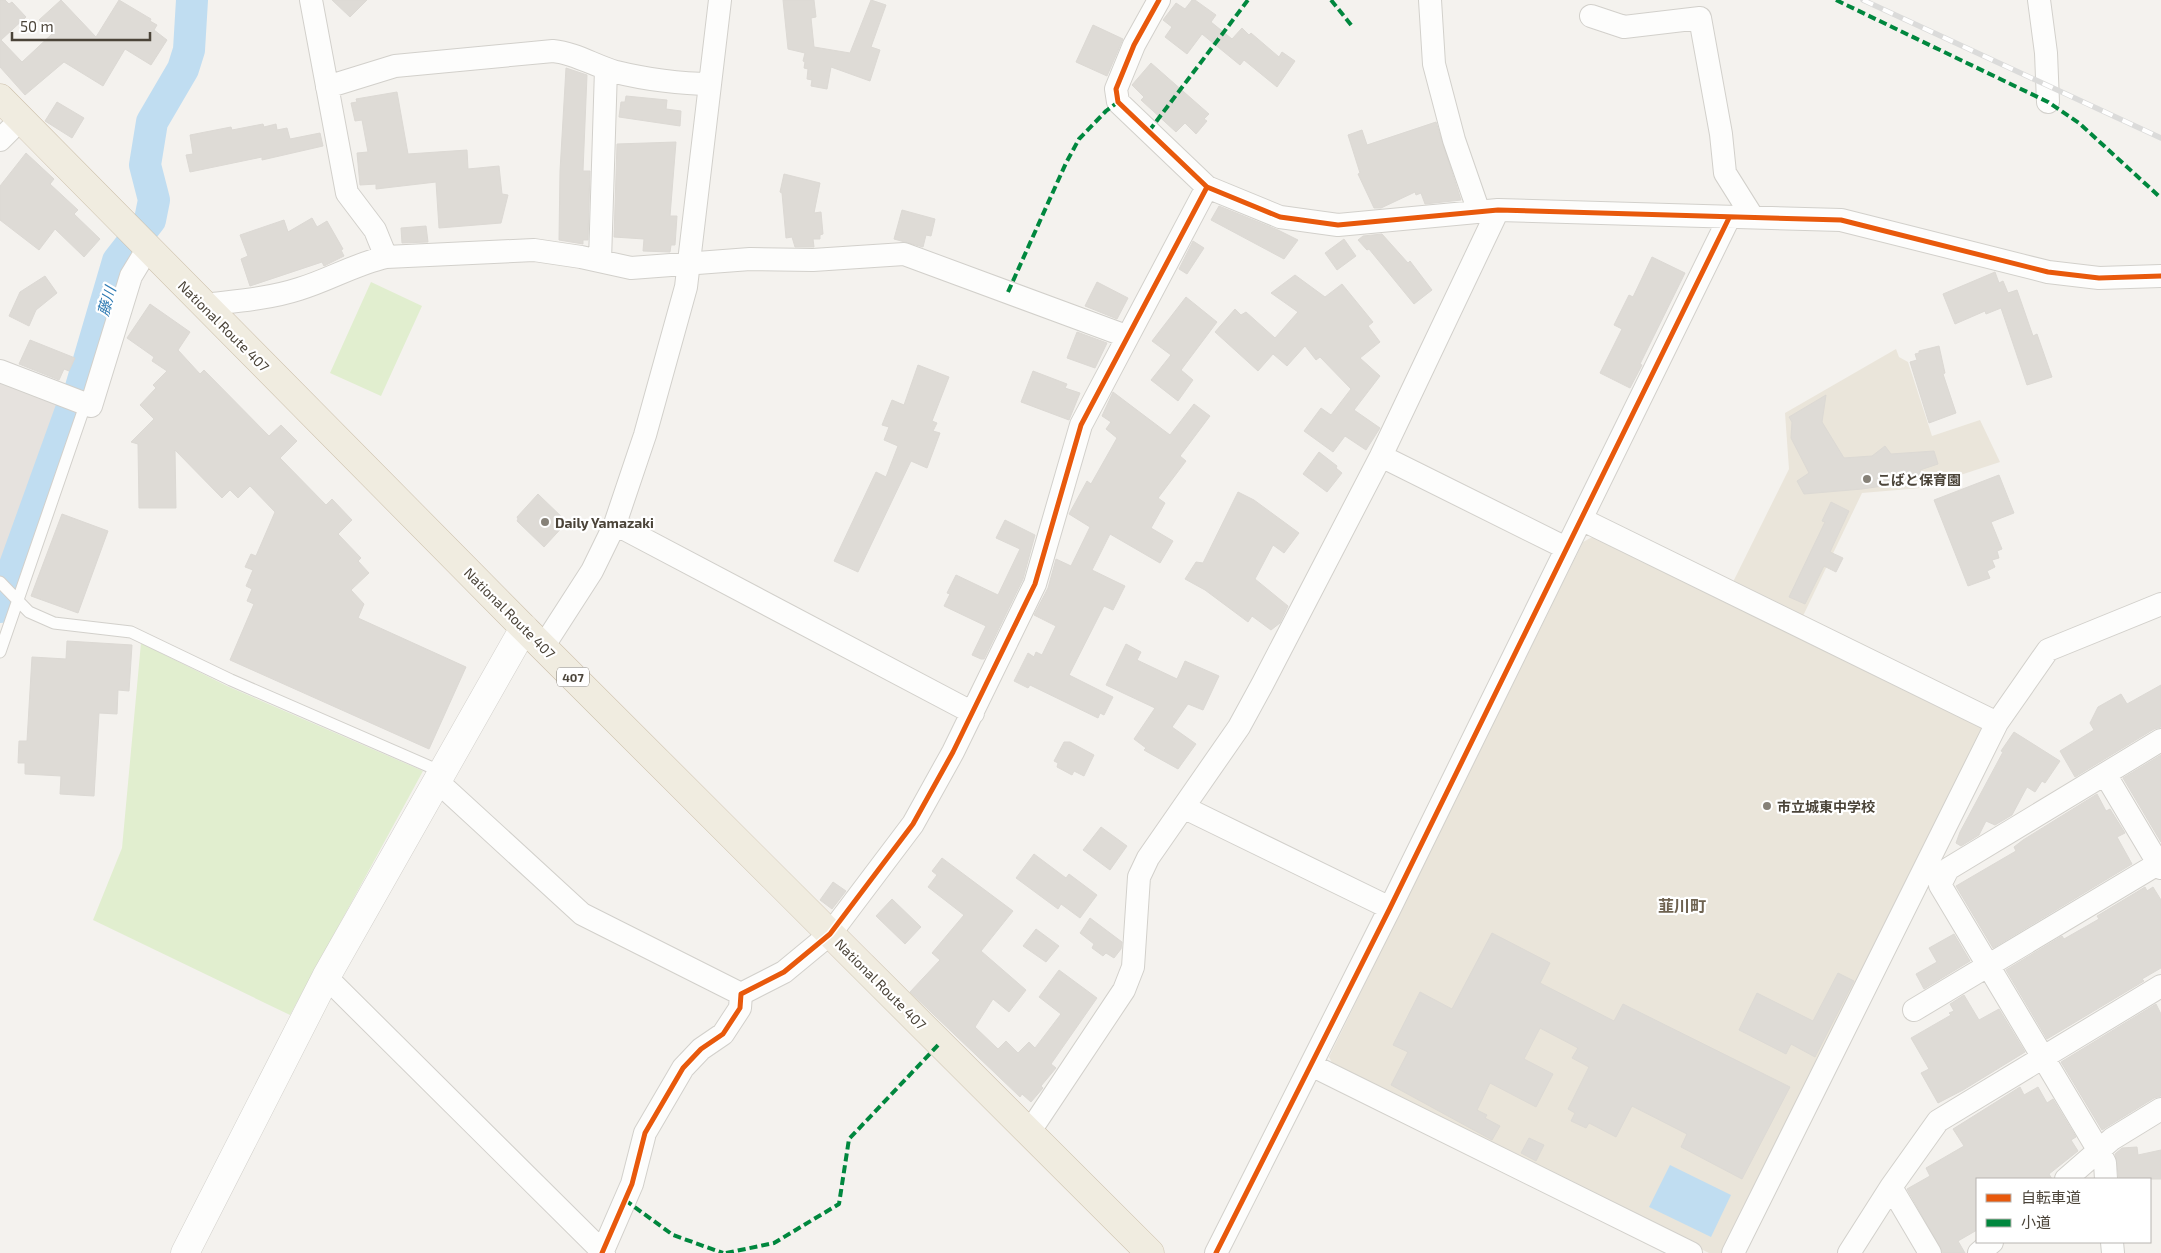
<svg xmlns="http://www.w3.org/2000/svg" width="2161" height="1253" viewBox="0 0 2161 1253" font-family="'Exo 2','Noto Sans JP',sans-serif">
<rect width="100%" height="100%" fill="#f4f2ee"/>
<path fill="#e6e2de" d="M0,379L62,403L0,569Z"/>
<path fill="#eae5da" d="M1896,349L1899,357L1908,362L1932,436L1980,420L2000,462L1921,488L1862,493L1802,618L1733,582L1789,469L1785,413Z
M1596,535L1983,727L1727,1253H1709L1333,1065L1329,1057L1583,542Z"/>
<path fill="#e1eecf" d="M371,282L422,306L381,396L330,373Z
M141,643L227,686L423,771L290,1015L93,920L122,848Z"/>
<path fill="#c0ddf1" d="M1670,1165L1731,1195L1711,1237L1649,1207Z"/>
<g fill="none" stroke-linecap="round" stroke-linejoin="round">
<path stroke="#c0ddf1" stroke-width="32" d="M0,607L71,410L79,394L118,261L150,220L154,200L145,165L152,122L183,69L189,50L192,0"/>
</g>
<path fill="#dedbd6" stroke="#dcd9d4" d="M0,0H5L9,4L12,2L26,17L1,40L22,62L52,34L39,20L61,0L96,37L119,0L151,19L150,21L157,25L154,30L167,40L151,65L125,49L103,86L64,62L25,95L0,67Z
M332,0H367L350,17Z
M783,0H814L816,17L811,18L814,47L850,53L871,0L886,5L871,47L880,50L870,81L831,67L827,89L811,86L812,80L807,79L808,69L804,68L805,62L803,61L805,53L788,49Z
M1192,0H1195L1216,15L1211,22L1232,39L1242,28L1249,35L1251,33L1279,57L1282,52L1295,61L1277,87L1244,60L1240,65L1202,34L1187,54L1165,37L1172,27L1163,20L1176,3L1185,9Z
M1093,25L1123,39L1107,76L1076,62Z
M1151,63L1209,114L1204,119L1207,121L1196,134L1185,123L1176,132L1141,100L1144,97L1132,85Z
M566,68L587,75L583,171H590L588,240H583V244L559,240L560,171Z
M397,92L408,154L467,150L468,169L499,166L502,194L508,195L501,223L439,228L436,182L376,189V184L360,185L357,153L368,152L362,120L355,121L351,103L357,102L356,99Z
M626,96L667,100L666,109L681,111L680,126L619,117L621,102H625Z
M57,102L84,118L72,138L45,121Z
M1436,122L1461,200L1425,204L1421,193L1416,195L1415,192L1381,208H1374L1358,174L1360,173L1348,135L1362,130L1367,145Z
M263,124L264,127L276,124L277,130L287,128L290,139L320,133L323,146L262,160V157L190,172L186,155L193,154L190,135L231,127L232,130Z
M676,142L670,216H677L675,245H671L670,252L643,251L644,239L614,237L617,144Z
M26,153L54,179L50,184L78,210L74,214L100,239L84,257L55,229L39,250L0,220V186Z
M784,174L820,183L814,213L821,212L823,234L820,235V239H813L814,247H795L792,237L786,238L782,193L780,192Z
M1219,206L1278,230L1298,240L1284,259L1211,220Z
M902,210L935,219L931,236L926,235L923,247L894,239Z
M312,218L317,227L327,221L343,249L341,250L344,256L324,266L322,262L250,286L241,259L248,256L240,235L284,220L288,232Z
M426,226L428,242L402,243L401,228Z
M1382,234L1408,263L1410,261L1432,290L1414,304L1369,249L1367,250L1358,240L1363,236Z
M1344,239L1356,256L1337,270L1325,253Z
M1193,241L1204,248L1187,274L1179,269Z
M1652,257L1685,273L1640,364L1642,365L1630,388L1600,373L1622,329L1614,325L1629,295L1633,297Z
M1995,272L1999,283L2003,281L2008,293L2017,290L2033,336L2037,334L2052,377L2027,385L2001,308L1986,314L1985,311L1955,324L1943,294Z
M1295,275L1325,297L1342,284L1373,322L1368,326L1380,342L1360,358L1380,376L1354,410L1380,428L1366,450L1345,436L1333,452L1304,431L1321,408L1331,415L1351,389L1320,357L1316,360L1305,346L1287,366L1273,354L1258,371L1215,332L1235,309L1241,315L1246,312L1275,338L1298,312L1271,293Z
M45,276L57,293L36,310L29,326L9,316L20,292Z
M1097,282L1128,298L1117,319L1085,306Z
M1186,297L1217,322L1181,370L1193,380L1178,401L1151,380L1171,355L1152,341Z
M150,304L190,332L178,350L200,374L204,370L269,436L281,425L297,441L280,458L326,505L332,499L352,520L338,534L361,558L358,561L369,573L351,590L364,604L358,618L466,667L429,749L230,660L254,604L247,601L252,589L246,586L253,570L245,567L251,554L256,556L275,512L250,486L238,498L230,490L222,498L175,450L176,508H139L138,444L131,442L154,419L140,405L156,388L153,385L167,371L152,361L154,357L127,338Z
M1077,332L1107,343L1095,368L1067,358Z
M30,340L75,358L69,371L64,369L59,380L19,364Z
M1939,346L1945,373L1943,374L1956,413L1929,423L1910,362L1917,360L1915,354L1919,353V351Z
M918,365L949,377L932,421L937,423L933,431L940,433L927,468L911,461L858,572L834,561L876,472L886,477L898,446L884,440L889,427L882,425L892,400L904,405Z
M1033,371L1067,384L1065,388L1080,393L1069,420L1021,402Z
M1113,392L1170,435L1194,404L1210,416L1180,456L1186,461L1158,498L1165,503L1151,528L1173,541L1160,563L1110,534L1092,570L1125,586L1113,610L1104,606L1069,675L1113,697L1104,715L1100,713L1098,718L1030,685L1028,688L1014,681L1028,653L1034,657L1036,652L1042,655L1056,626L1034,615L1048,588L1056,559L1071,566L1090,527L1069,514L1087,481L1091,484L1117,438L1106,429L1111,422L1102,416Z
M1826,395L1822,422L1844,458L1872,456L1885,446L1891,454L1934,451L1938,464L1920,470L1921,478L1882,481L1883,486L1862,489L1804,494L1797,481L1809,473L1791,438L1792,422L1789,417Z
M1319,452L1337,466L1336,468L1342,473L1327,492L1303,474Z
M1999,475L2014,513L1991,522L2002,549L1997,551L1999,558L1992,560L1995,567L1987,571L1990,578L1968,586L1934,500Z
M1238,492L1254,500L1299,533L1284,553L1273,545L1255,579L1288,606L1280,623L1271,630L1252,616L1248,622L1205,590L1185,579L1196,562L1203,563Z
M538,494L567,522L544,547L517,521L518,519L517,517Z
M1831,502L1849,511L1830,552L1843,558L1836,572L1824,566L1805,604L1789,597L1825,522L1822,521Z
M62,514L108,531L78,613L31,596Z
M1005,520L1035,535L1023,579L984,659H981L972,655L986,626L944,606L950,594L947,593L956,575L998,595L1020,549L996,538Z
M67,641L132,645L129,691L118,690L117,714L99,713L94,796L60,794L61,776L25,774V763H18L19,741H27L32,657L66,659Z
M1126,644L1141,652L1137,660L1177,679L1185,661L1219,676L1203,710L1188,704L1172,727L1196,744L1178,769L1151,754L1144,750L1146,748L1134,739L1155,708L1106,685Z
M2161,685V727L2154,729L2075,777L2060,751L2094,730L2090,723L2098,707L2121,694L2127,704Z
M2014,732L2060,761L2045,783L2042,781L2035,792L2027,787L2012,815L1995,825L1986,821L1979,835L1961,846L1956,843L1960,832L2003,752L2001,751Z
M1064,742H1070L1094,755L1084,776L1074,771L1072,775L1057,767L1058,763L1054,761Z
M2161,755V842L2123,778Z
M2097,794L2106,811L2110,809L2125,833L2117,837L2132,864L1993,948L1956,886L2016,851L2014,847L2023,840Z
M1101,827L1127,846L1110,870L1083,850Z
M1034,854L1066,878L1069,874L1097,895L1080,918L1061,904L1058,909L1016,878Z
M942,858L1013,911L981,951L1026,990L1009,1012L993,999L975,1027L998,1049L1006,1041L1018,1053L1029,1042L1035,1048L1061,1014L1039,997L1059,970L1097,998L1051,1064L1056,1068L1041,1086L1043,1088L1031,1102L1022,1094L1020,1097L910,992L940,960L932,953L964,915L928,887L937,875L932,871Z
M833,882L846,891L832,909L820,900Z
M2145,887L2147,891L2153,887L2161,900V968L2142,979L2144,981L2047,1039L2006,970L2062,936L2064,939L2099,919L2097,916Z
M892,899L921,927L905,944L876,916Z
M1090,918L1122,942L1121,949L1114,958L1106,953L1103,956L1092,948L1094,944L1080,933Z
M1036,929L1059,946L1046,962L1023,946Z
M1492,933L1550,963L1540,983L1614,1021L1623,1004L1790,1087L1742,1179L1681,1147L1687,1134L1632,1106L1616,1137L1589,1123L1586,1128L1571,1121L1575,1113L1568,1109L1589,1067L1572,1058L1578,1048L1540,1028L1524,1059L1553,1074L1536,1107L1490,1083L1477,1110L1487,1115L1485,1118L1500,1126L1492,1140L1391,1085L1408,1052L1393,1045L1420,992L1452,1009Z
M1954,934L1970,961L1924,989L1916,974L1937,962L1929,948Z
M1838,973L1854,981L1815,1057L1791,1044L1786,1054L1739,1030L1757,993L1813,1021Z
M1964,995L1979,1020L1999,1009L2025,1052L1963,1090L1938,1103L1921,1073L1929,1069L1911,1038L1951,1015L1949,1013L1954,1011L1950,1004Z
M2156,1004L2161,1014V1096L2154,1098L2102,1130L2061,1062Z
M2020,1087L2024,1095L2038,1087L2047,1103L2053,1099L2076,1137L2071,1140L2078,1151L2049,1174L2052,1179H1977V1230L1958,1241L1965,1253H1943L1907,1189L1930,1176L1926,1168L1964,1146L1953,1129Z
M1529,1138L1544,1145L1536,1161L1521,1153Z
M2137,1147L2138,1155L2161,1150V1179H2119L2115,1154L2122,1148Z"/>
<g fill="none" stroke-linecap="round" stroke-linejoin="round">
<g stroke="#d2d0cb" stroke-width="13">
<path id="service" d="M0,582L29,612L54,623L131,632L231,680L442,772
M0,652L82,414"/>
</g>
<g stroke="#d2d0cb" stroke-width="24">
<path id="minor" d="M311,0L347,193L375,230L386,257
M1159,0L1134,45L1116,89L1118,102L1207,187L1280,217L1338,225L1498,210L1841,220L2048,272L2099,278L2161,276
M1430,0L1434,64L1454,140L1479,212
M2039,0L2046,53L2048,102
M1591,16L1624,27L1700,18L1721,134L1725,173L1752,216
M327,87L395,66L553,51C575,53 595,66 616,72C644,79 682,84 710,84
M0,140L21,119
M600,261L606,69
M204,305C235,301 268,299 299,289C329,280 355,264 386,257L534,250L581,257L631,268L750,259L813,260L904,254L1126,336
M0,371L91,406L131,276L148,248
M1381,456L1566,548
M1581,519L1997,723
M615,524L973,713
M543,647L592,571L615,524L645,435L686,287L720,0
M2105,774L2161,868
M437,781L582,914L741,994
M1185,808L1390,908
M326,977L604,1253
M1914,1010L2161,862
M1311,1065L1691,1253
M1030,1131L1124,990L1133,967L1139,877L1148,858L1239,727L1263,683L1381,456L1498,210
M2066,1179L2112,1139L2161,1109
M2106,1179L2105,1163L2099,1151L1940,885L1948,869L2161,740
M1891,1187L1930,1253
M2112,1242L2113,1253
M602,1253L632,1184L645,1133L683,1068L701,1049L723,1034L740,1008L741,994L784,972L830,934L913,824L953,752L1035,584L1081,425L1207,187
M1216,1253L1390,908L1729,218
M1733,1253L1997,723L2048,650L2161,604
M1849,1253L1891,1187L1938,1121L2161,986
M1979,1253L1992,1242"/>
</g>
<g stroke="#d2d0cb" stroke-width="29">
<path id="tertiary" d="M185,1253L326,977L524,628"/>
</g>
<g stroke="#ccbfa9" stroke-width="29">
<path id="trunk" d="M0,98L524,628L1150,1253"/>
</g>
<use href="#service" stroke="#fdfdfc" stroke-width="11"/>
<use href="#minor" stroke="#fdfdfc" stroke-width="22"/>
<use href="#tertiary" stroke="#fdfdfc" stroke-width="28"/>
<use href="#trunk" stroke="#f0ece0" stroke-width="28"/>
<g stroke="#dbdbda" stroke-width="5.5">
<path id="rail" d="M1863,0L2161,138"/>
</g>
<use href="#rail" stroke="#fff" stroke-width="4" stroke-dasharray="11" stroke-linecap="butt"/>
<path stroke="#00873e" stroke-width="4" stroke-dasharray="8 4" stroke-linecap="butt" d="M1331,0L1352,26
M1836,0L2048,102L2079,123L2161,198
M1149,131L1248,0
M1008,292L1066,163L1079,139L1106,111L1118,102
M625,1200L673,1235L723,1253
M726,1253L774,1243L839,1204L849,1139L940,1043"/>
<g stroke="#fff" stroke-width="8">
<path id="cycleway" d="M1159,0L1134,45L1116,89L1118,102L1207,187L1280,217L1338,225L1498,210L1841,220L2048,272L2099,278L2161,276
M602,1253L632,1184L645,1133L683,1068L701,1049L723,1034L740,1008L741,994L784,972L830,934L913,824L953,752L1035,584L1081,425L1207,187
M1216,1253L1390,908L1729,218"/>
</g>
<use href="#cycleway" stroke="#e8590c" stroke-width="5"/>
</g>
<g fill="#868178" stroke="#fff" stroke-width="2">
<circle cx="1867" cy="479" r="5"/>
<circle cx="545" cy="522" r="5"/>
<circle cx="1767" cy="806" r="5"/>
</g>
<g text-anchor="middle" dominant-baseline="central" stroke-width="4.5" stroke-linejoin="round" paint-order="stroke">
<rect fill="#fff" stroke="#817c74" stroke-width="1" x="557" y="667.5" width="32" height="19" rx="4"/>
<g font-size="12" font-weight="bold" fill="#4b4439">
<text x="573" y="677">407</text>
</g>
<g font-size="14" fill="#4b4439" stroke="#fff">
<text transform="translate(224 326) rotate(45)">National Route 407</text>
<text transform="translate(510 613) rotate(45)">National Route 407</text>
<text transform="translate(881 984) rotate(45)">National Route 407</text>
</g>
<g font-size="14" font-weight="bold" fill="#4b4439" stroke="#fff" text-anchor="start">
<text x="1877" y="479">こばと保育園</text>
<text x="555" y="522">Daily Yamazaki</text>
<text x="1777" y="806">市立城東中学校</text>
</g>
<g font-size="15" font-style="italic" fill="#2e7ab2" stroke="#fff">
<text transform="translate(106 301) rotate(-74)">藤川</text>
</g>
<g font-size="16" font-weight="bold" fill="#6e6250" stroke="#fff">
<text x="1682" y="905">韮川町</text>
</g>
</g>
<rect x="1976" y="1178" width="175" height="65" fill="#ffffff" stroke="#b7b4b0"/>
<rect x="1986" y="1194" width="25" height="8" fill="#e8590c" stroke="#b7b4b0"/>
<text x="2021" y="1203" font-size="15" fill="#4b4439">自転車道</text>
<rect x="1986" y="1219" width="25" height="8" fill="#00873e" stroke="#b7b4b0"/>
<text x="2021" y="1228" font-size="15" fill="#4b4439">小道</text>
<path d="M12 32v8h138v-8" fill="none" stroke="#4b4439" stroke-width="2.5"/>
<text x="20" y="32" font-size="15" fill="#4b4439" stroke="#ffffff" stroke-width="4" paint-order="stroke">50 m</text>
</svg>
